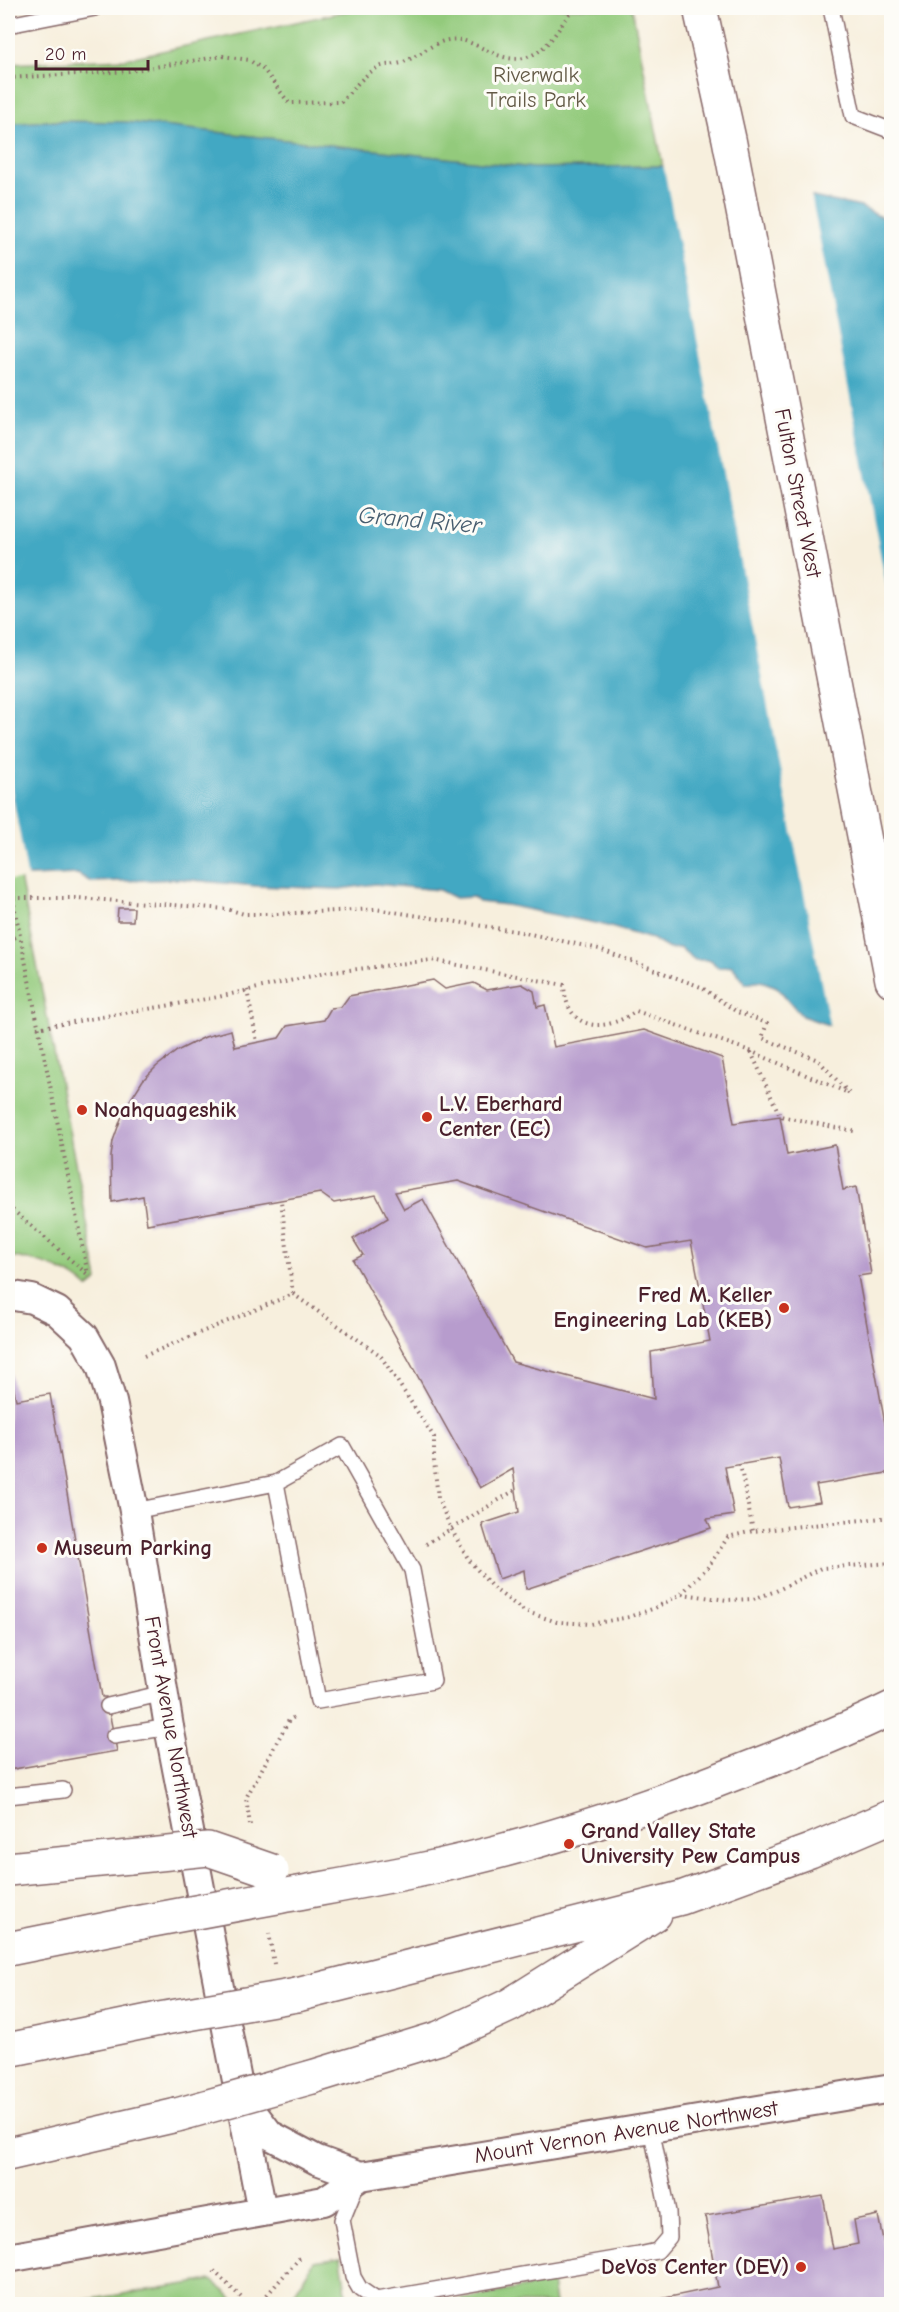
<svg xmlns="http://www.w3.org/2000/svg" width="899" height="2312" viewBox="0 0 899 2312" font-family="'Comic Neue',sans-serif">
<rect width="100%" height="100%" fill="#fdfcf7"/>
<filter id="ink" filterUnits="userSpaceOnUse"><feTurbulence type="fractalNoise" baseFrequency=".0167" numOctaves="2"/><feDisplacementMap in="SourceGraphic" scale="12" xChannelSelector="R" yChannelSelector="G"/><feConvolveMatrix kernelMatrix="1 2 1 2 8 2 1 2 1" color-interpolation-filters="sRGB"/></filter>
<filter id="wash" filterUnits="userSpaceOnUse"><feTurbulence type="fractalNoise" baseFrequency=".008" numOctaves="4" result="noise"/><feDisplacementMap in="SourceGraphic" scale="24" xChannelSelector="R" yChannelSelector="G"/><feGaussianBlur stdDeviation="1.35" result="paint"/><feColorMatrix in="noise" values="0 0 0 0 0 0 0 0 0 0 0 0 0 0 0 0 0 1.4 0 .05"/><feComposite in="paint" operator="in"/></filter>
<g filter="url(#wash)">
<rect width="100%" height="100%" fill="#f7efdd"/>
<path fill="#93ca7c" stroke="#6e7454" stroke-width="1.5" d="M361,8H632L663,166L533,168L126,122L48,121L8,124V64L125,59Z
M8,877H20L98,1280L88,1288C67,1268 36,1260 8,1256Z
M341,2257L347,2299L352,2304H288L314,2261Z
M211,2280L234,2299L235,2304H61Z
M552,2282L555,2304H440Z"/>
<path fill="#43a8c3" stroke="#466477" stroke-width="1.5" d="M48,121L126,122L533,168L663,166L861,207L891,222V1046L802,1016L777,987L761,981L746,984L732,966L718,968L711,960H695L680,948L669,949L652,939L600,924L506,905L479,902L473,897L455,898L439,890L375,884L340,889L256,886L180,879L91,882L78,874L8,877V124Z"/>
<path fill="#f7efdd" d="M663,163L811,194L891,610L892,1049L830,1028Z
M8,770L28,880H8Z"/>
<g id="blocks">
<path fill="#b79ccd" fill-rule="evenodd" d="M118,908H134L133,921H117Z
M433,980L445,989L474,983L487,990L522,984L534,991L537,1007L545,1005L554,1047L644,1030L722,1058L734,1123L780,1116L787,1155L835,1145L843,1190L856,1187L871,1274L858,1276L892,1462V1472L816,1485L820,1502L788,1507L779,1458L725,1467L734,1515L707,1519L711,1528L526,1589L524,1570L499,1579L482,1524L519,1512L513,1469L480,1488L353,1260L363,1255L353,1239L388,1218L376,1195L334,1203L320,1193L147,1224L143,1196L112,1202L111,1157L113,1141L124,1110L143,1080L157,1066L177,1051L205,1037L231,1030L235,1047L279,1038L287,1026L324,1020L331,1008L341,1007L349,996ZM458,1181L647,1248L691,1241L710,1341L651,1352L654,1399L513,1362L423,1199L404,1209L395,1192Z
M8,1361L16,1400L50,1394L102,1697H106L117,1751L8,1770Z
M823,2196L833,2249L858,2244L854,2220L878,2215L892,2285V2304H636L718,2287L705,2216Z"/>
</g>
</g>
<g filter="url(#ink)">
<use href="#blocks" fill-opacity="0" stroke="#876869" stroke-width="1.5"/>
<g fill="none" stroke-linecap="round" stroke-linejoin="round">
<g stroke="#876869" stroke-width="18">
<path id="service" d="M831,8L853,116L892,131
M8,25L95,8
M134,1511L276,1483L342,1446L412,1570L433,1681L318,1701L276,1483
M108,1706L164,1693
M114,1736L169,1727
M8,1796L63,1790
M358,2181L342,2220L353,2277L360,2289L376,2300L639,2255L657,2251L669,2237L668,2212L651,2128"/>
</g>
<g stroke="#876869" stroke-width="32">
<path id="minor" d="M8,1295L32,1299L57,1311L84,1336L101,1366L112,1402L134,1511L169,1727L262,2211
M243,2100L270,2135L317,2160L361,2176
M8,2258L324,2201L361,2176L892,2088"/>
</g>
<g stroke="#876869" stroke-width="36">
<path id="primary" d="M700,8L729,139L892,980"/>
</g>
<g stroke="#876869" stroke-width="36">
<path id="motorway" d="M8,1869L130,1857
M277,1897C325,1888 372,1880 420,1870C532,1847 643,1810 749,1768C797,1750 845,1731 892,1708
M8,1949L142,1922
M297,1995L681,1898L810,1851L892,1816
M8,2050L159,2019
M312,2077L439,2038L510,2005L655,1914
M8,2154L177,2115"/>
</g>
<path stroke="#876869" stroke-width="4" stroke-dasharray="1.5 4.5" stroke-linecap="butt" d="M8,78L129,71L223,56L249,60L264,70L289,103L341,102C352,90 364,74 379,67C386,64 394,65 401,63C422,56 436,36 461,40C475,43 489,53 504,57C540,67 556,32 573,8
M8,898H77L227,909L244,914H276L375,909L521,932L599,949L701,987L737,1012L767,1023L762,1038L818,1060L849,1093
M15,910L88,1275
M8,940L19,936
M247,990L257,1042
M37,1028L218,997L325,973L432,960L564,985C566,1031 604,1034 636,1011L750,1051L846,1092
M751,1052L780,1116L858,1132
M8,1206L87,1274
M293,1294L380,1355L434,1437V1461L438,1498L451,1529L469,1560L493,1588L524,1611L557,1622L591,1624L629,1617L655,1608L681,1594L708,1567L728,1537L753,1531L892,1517
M144,1356L293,1294L281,1201
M740,1464L753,1531
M426,1544L517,1489
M682,1594L727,1600L753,1599L776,1591L821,1568L892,1563
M250,1825L246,1798L289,1720L296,1716
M269,1933L274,1964
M214,2271L248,2304
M259,2304L302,2255"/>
<use href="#service" stroke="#fff" stroke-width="15"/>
<use href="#minor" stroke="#fff" stroke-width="28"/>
<use href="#primary" stroke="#fff" stroke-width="33"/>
<use href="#motorway" stroke="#fff" stroke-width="33"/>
<g stroke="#876869" stroke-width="36" stroke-linecap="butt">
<path id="motorway-bridge" d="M130,1857L208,1849L272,1871
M142,1922L277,1897
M159,2019L297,1995
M177,2115L312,2077"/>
</g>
<path stroke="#876869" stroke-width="4" stroke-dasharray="1.5 4.5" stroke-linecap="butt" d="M8,869L15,910"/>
<use href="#motorway-bridge" stroke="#fff" stroke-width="33"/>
</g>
</g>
<g fill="#c8321e" stroke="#fdfcf7" stroke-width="2">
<circle cx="82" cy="1110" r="6"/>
<circle cx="427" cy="1117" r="6"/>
<circle cx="784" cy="1308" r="6"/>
<circle cx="42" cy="1548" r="6"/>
<circle cx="569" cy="1844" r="6"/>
<circle cx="801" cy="2267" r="6"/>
</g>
<g text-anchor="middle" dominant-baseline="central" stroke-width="6" stroke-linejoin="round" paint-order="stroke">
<g font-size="22" fill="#645b47" stroke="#fdfcf7">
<text x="536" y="75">Riverwalk<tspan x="536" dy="25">Trails Park</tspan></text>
</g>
<g font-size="22" fill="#4a1f2b" stroke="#fdfcf7">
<text transform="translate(798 493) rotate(79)">Fulton Street West</text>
<text transform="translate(171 1727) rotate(80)">Front Avenue Northwest</text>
<text transform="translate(626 2132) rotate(-9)">Mount Vernon Avenue Northwest</text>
</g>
<g font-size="22" font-weight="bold" fill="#4a1f2b" stroke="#fdfcf7" text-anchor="start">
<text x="439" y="1104">L.V. Eberhard<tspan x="439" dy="25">Center (EC)</tspan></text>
<text x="94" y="1110">Noahquageshik</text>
<text x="772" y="1295" text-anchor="end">Fred M. Keller<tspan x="772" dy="25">Engineering Lab (KEB)</tspan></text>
<text x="54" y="1548">Museum Parking</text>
<text x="581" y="1831">Grand Valley State<tspan x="581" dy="25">University Pew Campus</tspan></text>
<text x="789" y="2267" text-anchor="end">DeVos Center (DEV)</text>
</g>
<g font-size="24" font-style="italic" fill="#475d6f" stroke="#fdfcf7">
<text transform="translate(420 520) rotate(5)">Grand River</text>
</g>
</g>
<rect width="899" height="2312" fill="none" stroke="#fdfcf7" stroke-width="30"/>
<path d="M36 60v9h112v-9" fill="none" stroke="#4a1f2b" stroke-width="3"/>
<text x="45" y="60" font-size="18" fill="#4a1f2b" stroke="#fdfcf7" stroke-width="4.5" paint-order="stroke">20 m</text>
</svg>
